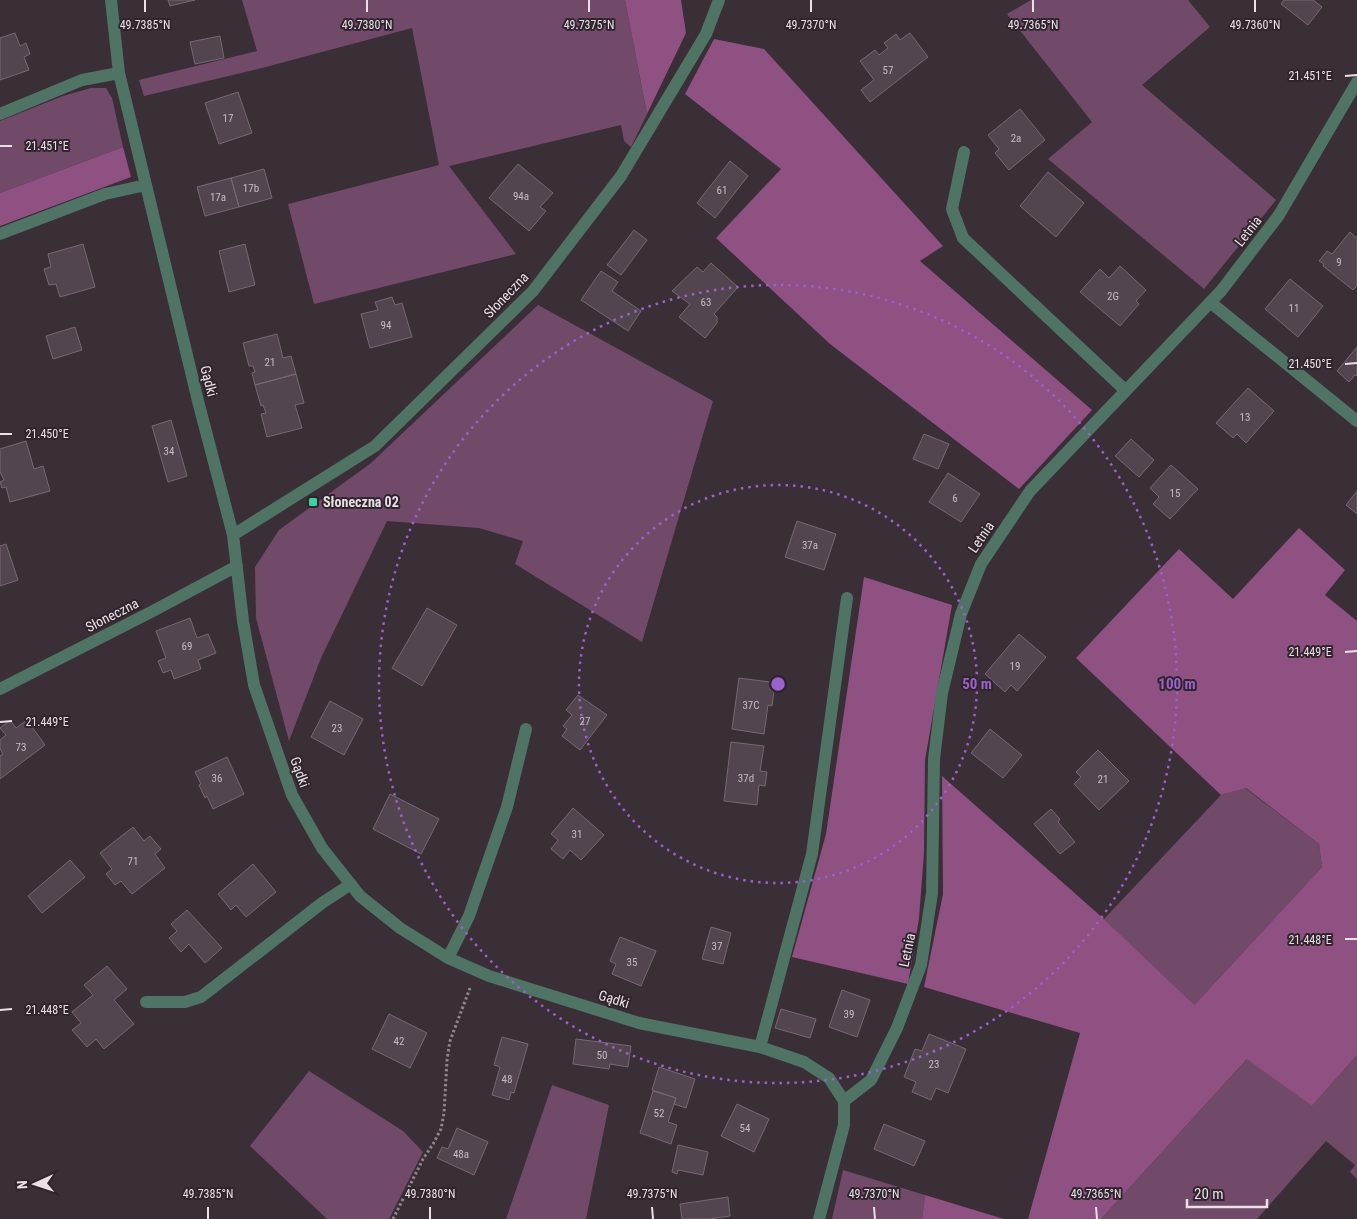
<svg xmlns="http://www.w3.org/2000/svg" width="1357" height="1219" viewBox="0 0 1357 1219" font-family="'Roboto Condensed',sans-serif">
<rect width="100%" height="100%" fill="#3a2e37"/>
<path fill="#724a69" d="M242,0H625L647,114L631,147L624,141L621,125L449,166L516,254L314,304L288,204L439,165L412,28L262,68L144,96L139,80L257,51Z
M1031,0H1188L1210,27L1142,85L1276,200L1204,289L1048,159L1092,122L1007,14Z
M91,88H106L112,98L123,147L0,193V121L63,96Z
M538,305L713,401L642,642L515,564L523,541L479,528L387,521L321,658L289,741L256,618L255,567L279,530L371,463Z
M1245,788L1319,844L1322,867L1193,1006L1104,919L1221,795Z
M1357,1055V1179L1350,1172L1355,1165L1326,1141L1257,1219H1101L1248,1058L1312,1106Z
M309,1071L403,1131L423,1152L389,1219H327L250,1146Z
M552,1085L609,1105L586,1219H506Z
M843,1170L925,1195L922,1219H832Z"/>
<path fill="#8f5082" d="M625,0H681L686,33L647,114Z
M714,39L764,49L943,246L920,261L1092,410L1019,489L830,344L716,238L781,169L685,94Z
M123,147L131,177L0,226V193Z
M1299,528L1345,570L1325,595L1357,621V1055L1312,1106L1247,1059L1101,1219H1028L1080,1033L924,987L943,894L942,776L1104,919L1194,1005L1322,867L1319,844L1246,788L1221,795L1076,658L1179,549L1233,599Z
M864,577L952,605L925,760L924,853L919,918L908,984L792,957L826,834Z
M925,1195L1004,1219H922Z"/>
<path fill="#534550" stroke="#776873" d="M168,0H195L170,6Z
M1284,0H1313L1322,7L1308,25L1281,4Z
M15,33L20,46L26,43L30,54L24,57L29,70L0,80V38Z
M910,33L928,57L870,102L861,90L874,80L860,61L875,50L879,55L888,48L884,43L896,34L900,40Z
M220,36L224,58L195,64L190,42Z
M238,92L252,133L219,144L205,103Z
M1020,109L1045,140L1009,170L995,153L999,149L988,135Z
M730,161L748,176L715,218L697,203Z
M518,164L553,193L540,207L546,211L529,231L489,198Z
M264,169L272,198L239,207L231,178Z
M1048,172L1084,203L1056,237L1020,206Z
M231,178L239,207L205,216L197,187Z
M634,230L647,240L621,275L607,265Z
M1350,232L1357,238V286L1353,290L1323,266L1324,264L1319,261L1327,251L1332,254Z
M83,244L95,287L60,297L56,284L49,285L44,269L51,267L48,254Z
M245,244L255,285L229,292L219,251Z
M711,263L738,287L714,314L717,317V323L705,338L679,317L690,304L672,291L697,267L703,272Z
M1120,266L1146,290L1136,301L1139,304L1120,326L1080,292L1100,269L1109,278Z
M601,271L618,282L612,291L641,311L628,331L581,300Z
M1290,279L1323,306L1298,337L1265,309Z
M392,297L395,305L402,303L412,337L370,348L361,314L378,310L375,302Z
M75,327L82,350L53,359L46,336Z
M277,334L283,358L291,356L296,374L255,385L252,373L255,372L253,366H249L243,343Z
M1357,347V376L1355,375L1349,382L1337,371Z
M296,374L304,403L295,405L302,428L267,437L261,414L266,413L263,405L261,406L255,385Z
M1248,388L1274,411L1246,443L1237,434L1233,438L1216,423Z
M171,420L187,476L168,482L152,426Z
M924,434L949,444L938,469L913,459Z
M1131,439L1154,460L1139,477L1115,456Z
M26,441L34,469L43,466L50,491L10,502L6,487L2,488L0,482L4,480L0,472V449Z
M1171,465L1198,489L1170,519L1153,504L1159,497L1150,488Z
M948,473L980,494L961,522L929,502Z
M1357,491V514L1346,505Z
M797,521L836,534L824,570L785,557Z
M6,544L18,580L0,586V546Z
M427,608L457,625L422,686L392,668Z
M190,618L197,638L208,634L216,653L198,660L201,669L174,679L171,670L163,673L158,661L166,658L156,631Z
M1019,634L1046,657L1017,691L1011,685L1005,692L985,674Z
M739,678L770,682V690L774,691L772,706L768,705L764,734L732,729Z
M578,695L607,715L580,750L562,736L567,729L563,726L572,715L566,710Z
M330,701L363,719L344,755L311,737Z
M10,720L16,728L27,720L45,745L0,779V756L3,754L0,749V740L6,735L0,728Z
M990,729L1022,755L1003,778L971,753Z
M731,742L764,746L760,771L767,772L765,786L759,785L757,805L724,801Z
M1098,750L1129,781L1099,810L1074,784L1081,777L1076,772Z
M227,757L244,794L213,809L207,796L205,798L199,785L201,784L195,772Z
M390,794L439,819L421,854L373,829Z
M573,808L604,835L581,860L570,850L563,859L551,849L558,840L551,834Z
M1051,809L1060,819L1058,822L1075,842L1060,854L1034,824Z
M133,827L144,841L150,836L161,849L155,854L165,868L132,894L121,881L115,885L106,874L112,869L100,853Z
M70,860L85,877L42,913L28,896Z
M253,864L276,892L246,917L236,905L231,910L218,894Z
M187,910L222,948L205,963L189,944L181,952L169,938L177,931L171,924Z
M711,927L731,933L723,964L702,959Z
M620,937L656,951L641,986L612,974L616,964L610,961Z
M107,966L127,989L114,1000L134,1024L104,1049L96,1039L87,1047L72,1030L81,1023L72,1012L93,995L84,985Z
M842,990L870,1000L857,1037L829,1027Z
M781,1009L816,1019L810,1038L775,1028Z
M389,1014L427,1033L410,1068L372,1049Z
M929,1034L966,1049L948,1093L936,1088L931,1100L912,1092L916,1082L904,1077L915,1049L922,1051Z
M502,1037L528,1044L514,1093L511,1092L509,1100L492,1095L500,1067L494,1065Z
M576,1039L631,1046L628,1067L610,1064L609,1069L573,1064Z
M659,1067L695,1079L686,1108L674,1104L676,1098L652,1090Z
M653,1091L676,1098L668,1122L677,1125L671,1144L640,1133Z
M737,1104L769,1119L754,1152L721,1136Z
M884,1124L925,1141L914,1166L874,1149Z
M457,1128L488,1142L474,1175L437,1158L442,1147L448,1149Z
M678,1145L708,1152L703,1175L678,1170L677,1174L672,1172Z
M728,1197L730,1216L710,1219H682L680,1204Z"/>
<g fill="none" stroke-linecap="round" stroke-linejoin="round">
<path stroke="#8f858c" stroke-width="3" stroke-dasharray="2.5 2.5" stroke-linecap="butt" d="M393,1219L423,1159L433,1144L441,1129L444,1113L447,1060L450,1041L470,988"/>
<path stroke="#4f7365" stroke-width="12" d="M111,0L119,73L198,401L233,535L243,621L254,685L292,795L322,848L360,896L400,928L448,958L489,976L639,1023L760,1047L804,1062L829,1078L844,1101V1125L819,1219
M0,114L82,80L119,73
M964,152L952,209L963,238L1125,390
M0,234L105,194L146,185
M1210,302L1357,421
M233,535L375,446L533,291L621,176L706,34L719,0
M0,689L153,611L237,566
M448,958L469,916L507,807L526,729
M146,1002H185L201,997L322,903L351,884
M760,1047L812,854L847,598
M844,1101L871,1080L897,1028L921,965L932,893L934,759L942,693L961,614L981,564L1030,491L1221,291L1279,215L1357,82"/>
</g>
<path fill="none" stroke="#e9e1e7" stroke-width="2" d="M145,0V12M367,0V12M589,0V12M811,0V12M1033,0V12M1255,0V12M1345,76L1357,75M0,146H12M1345,364L1357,363M0,434H12M1345,652L1357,651M0,722L12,721M1345,939H1357M0,1010L12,1009M208,1207V1219M430,1207V1219M652,1207L653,1219M874,1207L875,1219M1096,1207L1097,1219"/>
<g fill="none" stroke="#9c62cb" stroke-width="2.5" stroke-dasharray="2.5 5">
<circle cx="778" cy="684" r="199"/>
<circle cx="778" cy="684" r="399"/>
</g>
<rect fill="#38d4a6" stroke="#30242d" stroke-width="2" x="308" y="497" width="10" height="10" rx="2.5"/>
<g text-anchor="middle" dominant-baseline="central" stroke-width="4" stroke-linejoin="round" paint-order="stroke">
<g font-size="11" fill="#c4bac1">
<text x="888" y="70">57</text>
<text x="228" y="118">17</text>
<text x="1016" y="138">2a</text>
<text x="251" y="188">17b</text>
<text x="722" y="190">61</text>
<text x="521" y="196">94a</text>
<text x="218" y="197">17a</text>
<text x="1339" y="262">9</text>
<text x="1113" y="296">2G</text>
<text x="706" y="302">63</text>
<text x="1294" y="308">11</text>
<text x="386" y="325">94</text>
<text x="270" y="362">21</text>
<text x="1245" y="417">13</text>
<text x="169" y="451">34</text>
<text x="1175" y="493">15</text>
<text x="955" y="498">6</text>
<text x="810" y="545">37a</text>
<text x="187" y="646">69</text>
<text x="1015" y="666">19</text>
<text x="751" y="705">37C</text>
<text x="585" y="721">27</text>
<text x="337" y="728">23</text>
<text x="21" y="747">73</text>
<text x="217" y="778">36</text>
<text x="746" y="778">37d</text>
<text x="1103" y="779">21</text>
<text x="577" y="834">31</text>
<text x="133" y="861">71</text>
<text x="717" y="946">37</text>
<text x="632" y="962">35</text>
<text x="849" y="1014">39</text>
<text x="399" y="1041">42</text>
<text x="602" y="1055">50</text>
<text x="934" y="1064">23</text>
<text x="507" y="1079">48</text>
<text x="659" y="1113">52</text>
<text x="745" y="1128">54</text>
<text x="461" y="1154">48a</text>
</g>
<g font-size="14" fill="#e9e1e7" stroke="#30242d">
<text transform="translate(1248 231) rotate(-52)">Letnia</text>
<text transform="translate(506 295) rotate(-46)">Słoneczna</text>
<text transform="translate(209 381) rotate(76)">Gądki</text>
<text transform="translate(981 537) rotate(-56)">Letnia</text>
<text transform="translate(112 615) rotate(-27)">Słoneczna</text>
<text transform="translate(300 772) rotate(70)">Gądki</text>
<text transform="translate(907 950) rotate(-78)">Letnia</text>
<text transform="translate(614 999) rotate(17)">Gądki</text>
</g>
<g font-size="14" font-weight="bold" fill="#e9e1e7" stroke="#30242d" text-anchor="start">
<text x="323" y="502">Słoneczna 02</text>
</g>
</g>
<g font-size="12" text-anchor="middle" fill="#e9e1e7" stroke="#30242d" stroke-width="4" stroke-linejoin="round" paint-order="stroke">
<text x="145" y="29">49.7385°N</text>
<text x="367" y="29">49.7380°N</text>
<text x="589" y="29">49.7375°N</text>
<text x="811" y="29">49.7370°N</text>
<text x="1033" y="29">49.7365°N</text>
<text x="1255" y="29">49.7360°N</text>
<text x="1310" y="80">21.451°E</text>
<text x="47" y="150">21.451°E</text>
<text x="1310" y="368">21.450°E</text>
<text x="47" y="438">21.450°E</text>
<text x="1310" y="656">21.449°E</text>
<text x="47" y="726">21.449°E</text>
<text x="1310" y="944">21.448°E</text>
<text x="47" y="1014">21.448°E</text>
<text x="208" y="1198">49.7385°N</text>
<text x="430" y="1198">49.7380°N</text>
<text x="652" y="1198">49.7375°N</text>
<text x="874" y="1198">49.7370°N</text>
<text x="1096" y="1198">49.7365°N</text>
</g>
<circle cx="778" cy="684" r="8" fill="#9c62cb" stroke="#30242d" stroke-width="2.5"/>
<g font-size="15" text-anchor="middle" font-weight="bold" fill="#9c62cb" stroke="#30242d" stroke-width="4" stroke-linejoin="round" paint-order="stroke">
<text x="977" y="689">50 m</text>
<text x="1177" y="689">100 m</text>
</g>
<g transform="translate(35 1184) rotate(267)" stroke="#30242d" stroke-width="4" paint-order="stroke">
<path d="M0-4L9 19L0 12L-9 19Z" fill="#e9e1e7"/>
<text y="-8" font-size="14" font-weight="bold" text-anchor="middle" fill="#e9e1e7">N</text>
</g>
<path d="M1187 1199v8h80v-8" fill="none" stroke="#e9e1e7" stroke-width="2.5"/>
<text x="1194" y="1199" font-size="15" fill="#e9e1e7" stroke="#30242d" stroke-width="4" paint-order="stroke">20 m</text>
</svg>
